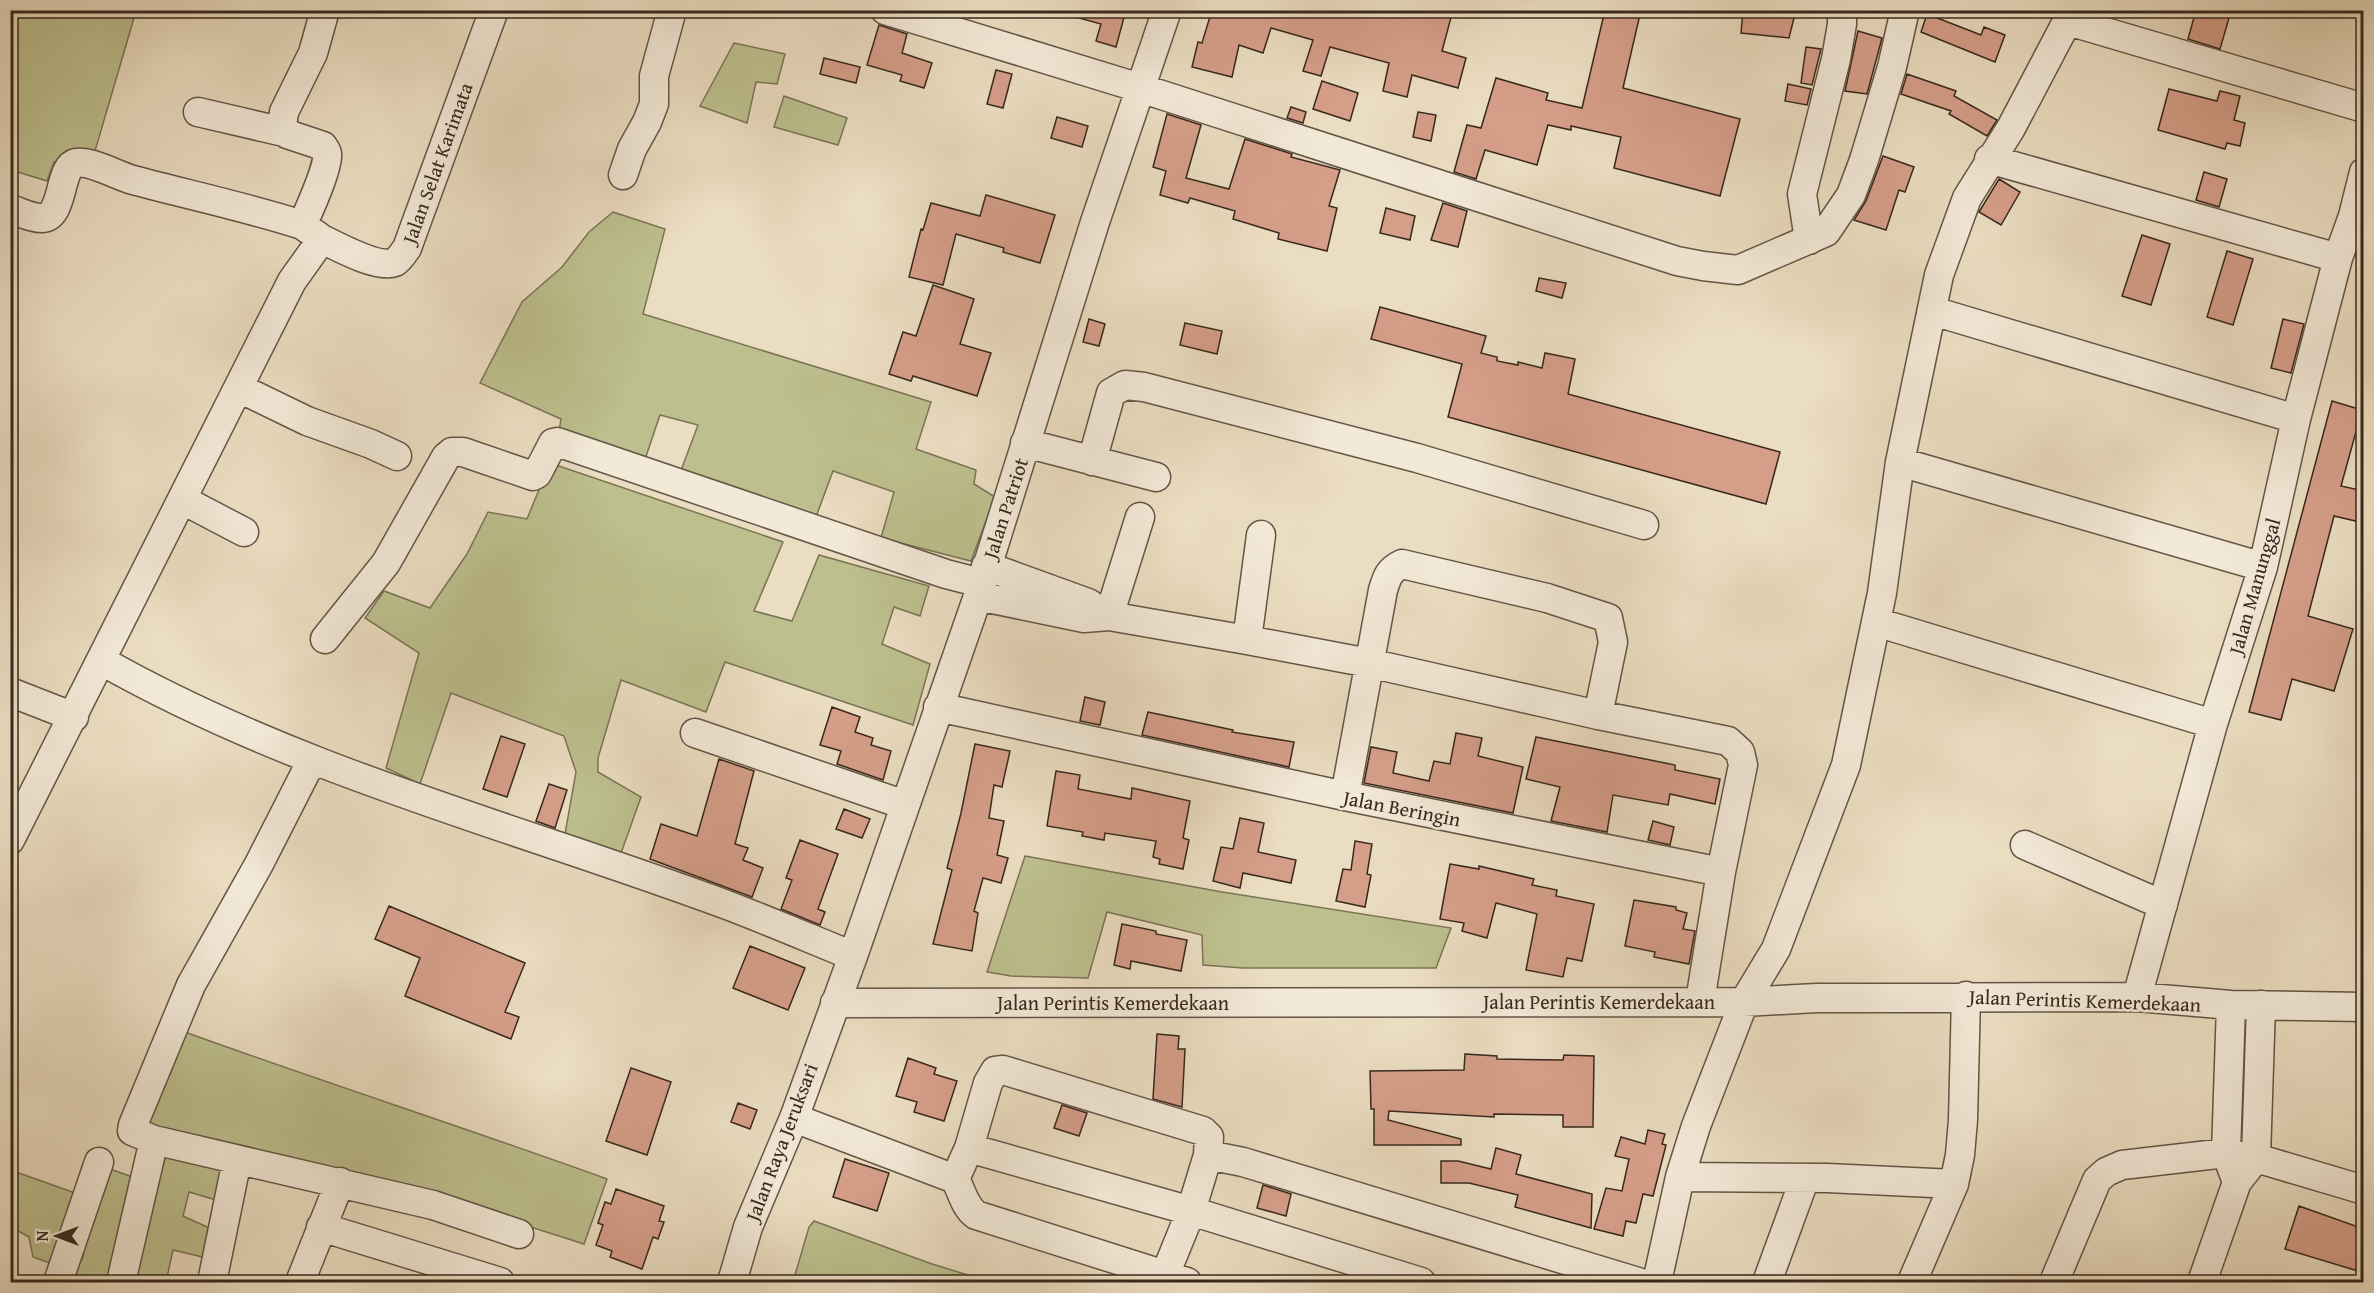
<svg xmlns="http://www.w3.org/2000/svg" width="2374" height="1293" viewBox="0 0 2374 1293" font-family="'Gentium Book Plus',serif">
<rect width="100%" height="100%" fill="#ebddc1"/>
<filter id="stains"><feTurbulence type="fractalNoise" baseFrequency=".00333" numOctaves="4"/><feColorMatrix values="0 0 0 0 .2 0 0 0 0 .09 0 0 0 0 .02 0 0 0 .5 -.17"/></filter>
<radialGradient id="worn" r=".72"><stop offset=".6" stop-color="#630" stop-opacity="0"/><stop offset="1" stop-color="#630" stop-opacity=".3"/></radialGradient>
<path fill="#bdbf8e" stroke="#7a7456" stroke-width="1.5" d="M10,11H136L95,151L54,162L47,181L11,170Z
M734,43L785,54L777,84L756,82L747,123L700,106Z
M784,96L847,118L838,145L774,127Z
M613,212L665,229L643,314L931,402L916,449L976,470L974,484L995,497L971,561L881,538L894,492L833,471L810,533L674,489L698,425L660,415L638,480L556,449L561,419L480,383L522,302L562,267L589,232Z
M550,463L783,542L754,611L792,621L819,555L929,586L920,616L894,607L882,644L930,664L913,725L725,662L706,712L621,680L598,758V772L641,797L620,856L565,834L576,772L564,736L451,693L420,784L386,768L419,653L365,618L384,591L430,608L467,554L488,512L527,519Z
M1025,856L1222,892L1451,928L1436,968H1243L1203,965L1202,935L1107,912L1088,978L1011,976L987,972Z
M182,1031C323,1082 466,1128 607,1179L584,1244L412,1189L144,1127Z
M161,1150L231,1170L223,1202L189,1192L183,1216L218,1232L211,1259L173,1250L166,1282L135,1274L116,1282H66L73,1263L82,1260L96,1198L107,1168L144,1181Z
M16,1172L78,1194L53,1264L33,1257L29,1237L11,1227V1209Z
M814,1221L932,1264L991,1282H793L809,1227Z"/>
<path fill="#d59e89" stroke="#38281d" stroke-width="1.5" d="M1073,10H1126L1116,47L1096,41L1101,24L1072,16Z
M1212,10H1453L1442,51L1466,58L1458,88L1412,75L1407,97L1383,91L1389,63L1330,47L1321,76L1303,71L1313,40L1271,28L1263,53L1239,45L1232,77L1192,67L1198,42L1202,43Z
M1605,10H1641L1623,88L1740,119L1720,196L1614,168L1621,137L1571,126V130L1548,125L1537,165L1485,150L1476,179L1454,172L1467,125L1481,128L1496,78L1548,93L1546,100L1582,108Z
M1743,10H1796L1789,38L1741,33Z
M2196,10L2229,18L2220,49L2188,39Z
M1927,14L1981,35L1984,27L2005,35L1995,62L1921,32Z
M879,25L907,34L902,53L932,63L924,88L900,81L902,75L867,65Z
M1858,31L1882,38L1867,94L1845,91Z
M1806,47L1821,49L1812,85L1801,83Z
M824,58L860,67L856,83L820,74Z
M996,70L1012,74L1003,108L987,104Z
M1907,74L1956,91L1954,96L1997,120L1987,136L1949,114L1951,111L1901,94Z
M1322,81L1358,93L1350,121L1313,109Z
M1788,84L1811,89L1807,105L1785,101Z
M2169,89L2217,101L2220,91L2240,96L2234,120L2245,123L2240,146L2227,143L2225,149L2158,130Z
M1291,107L1306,112L1303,123L1287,118Z
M1418,112L1436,115L1431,141L1413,137Z
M1167,114L1201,125L1186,178L1229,189L1245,139L1292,154L1291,157L1340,170L1329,206L1337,208L1327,251L1278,239L1279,233L1233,219L1235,211L1190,198L1188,203L1160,195L1166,171L1153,167Z
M1057,117L1088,126L1082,147L1051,138Z
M1883,156L1914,167L1905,192L1899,190L1886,230L1854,220L1866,201Z
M2204,172L2227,179L2219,207L2196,200Z
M1999,179L2020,192L2001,225L1979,212Z
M986,195L1055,215L1040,263L1003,252L1004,248L956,234L943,285L909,277L921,229L923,230L931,203L980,216Z
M1443,203L1467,211L1458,247L1431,240Z
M1386,208L1415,216L1410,240L1380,233Z
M2142,235L2170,244L2151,305L2122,296Z
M2227,251L2253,259L2233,325L2207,317Z
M1539,278L1566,283L1562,298L1536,291Z
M933,285L974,299L960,344L991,353L977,396L913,376L911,381L889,374L903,332L916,336Z
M1380,307L1486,336L1481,353L1497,357V361L1518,365V362L1542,368L1545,353L1575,359L1568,394L1780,452L1766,504L1448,417L1462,364L1371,339Z
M1089,319L1105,324L1099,346L1083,342Z
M2283,319L2304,324L2291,373L2271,368Z
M1185,323L1222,331L1217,354L1180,345Z
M2332,401L2362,410L2341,486L2364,491V523L2334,516L2308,616L2353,629L2334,691L2292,679L2281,720L2249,712Z
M1085,697L1105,702L1100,725L1080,721Z
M832,707L860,717L855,732L873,738L871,745L891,751L883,780L837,764L841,751L820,745Z
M1148,712L1219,727L1233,730L1232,732L1294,742L1289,767L1142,735Z
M1456,733L1482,738L1478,756L1523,767L1513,813L1364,783L1371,747L1397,752L1393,773L1429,781L1434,761L1450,764Z
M501,736L525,744L507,797L483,789Z
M1536,737L1675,765V770L1720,779L1715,804L1670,794L1668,805L1613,795L1607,832L1551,821L1560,787L1526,779Z
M975,744L1010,751L1002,787L994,785L989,818L1004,821L997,855L1008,858L1001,883L983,878L974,911L978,913L972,951L933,944L952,870L947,868L961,813Z
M719,759L754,771L735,844L748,848L743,860L763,868L752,897L650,859L661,824L697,836Z
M1056,771L1080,775L1078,789L1131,799L1132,788L1190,801L1183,838L1189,840L1183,869L1159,864L1160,859L1153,857L1156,841L1105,833L1104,840L1082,836L1083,832L1047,826Z
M549,784L567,790L555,828L536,821Z
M844,809L870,819L862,838L836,829Z
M1240,818L1264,823L1258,852L1296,860L1291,883L1243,873L1240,888L1213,881L1221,847L1233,849Z
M1653,821L1674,827L1670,845L1648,840Z
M800,840L838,854L818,909L825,912L820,925L781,909L792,880L786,878Z
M1355,841L1372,844L1367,874L1371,875L1365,907L1336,901L1343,869L1351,870Z
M1450,864L1479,869V866L1534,879L1532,885L1557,890L1556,896L1594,904L1582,961L1567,958L1563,977L1526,970L1537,914L1496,903L1487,938L1462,931L1464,923L1440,919Z
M1634,900L1676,907V910L1687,913L1683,929L1695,931L1689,964L1654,957L1655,952L1625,946Z
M389,906L525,963L505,1012L519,1017L511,1039L405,996L420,958L375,939Z
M1122,924L1156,931V934L1187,940L1181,971L1131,961L1130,969L1114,965Z
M750,946L805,968L788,1010L733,988Z
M1157,1034L1179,1036L1178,1049H1185L1182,1107L1153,1099Z
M1465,1054L1497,1056V1059L1563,1060L1564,1055L1594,1056L1593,1127H1563V1115L1494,1114V1117L1389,1111L1388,1120L1461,1139V1145H1374V1109H1371L1370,1071L1464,1070Z
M908,1058L936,1068L934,1074L957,1081L944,1121L914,1112L917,1102L896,1096Z
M631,1068L671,1082L647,1155L606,1141Z
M738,1103L757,1110L750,1129L731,1122Z
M1062,1105L1087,1113L1079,1136L1054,1128Z
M1648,1130L1665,1134L1662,1144L1666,1145L1653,1196L1643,1194L1636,1223L1626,1221L1623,1236L1594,1229L1606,1188L1622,1191L1629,1159L1615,1156L1621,1137L1645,1144Z
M1496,1148L1521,1155L1516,1174L1592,1194L1591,1228L1515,1207L1518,1195L1469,1183H1441V1161H1458L1491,1169Z
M845,1159L889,1173L877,1211L833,1197Z
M1263,1185L1291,1194L1286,1216L1257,1208Z
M616,1189L664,1206L659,1221L664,1222L658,1239L653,1237L642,1269L610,1257L612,1251L596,1245L603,1225L598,1223L605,1202L611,1204Z
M2299,1206L2364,1229V1255L2358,1271L2285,1249Z"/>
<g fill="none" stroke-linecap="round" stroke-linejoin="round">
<g stroke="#655546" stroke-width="31">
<path id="minor" d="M885,10L1140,88L1677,261L1703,266L1738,270L1826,232L1851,195L1864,160L1892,67L1905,10
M2068,21L2364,108
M198,112L284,132
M1989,159L2338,258
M623,175L632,149L647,122L654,104V76L672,10
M10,209C20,212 31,218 41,218C65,218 58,167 76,163C90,160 118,176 133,180C189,195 246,207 302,225
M318,236L302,225C308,213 329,166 327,154C327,151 324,148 323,146L287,134L282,126L284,112L313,53L325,10
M1809,240L1802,194L1836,59L1842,24V10
M1933,311L2296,419
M239,388L307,421L371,444L397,456
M1025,443L1156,477
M1092,461L1111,393L1125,385L1144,387L1417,458L1644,525
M1900,462L2263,567
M183,500L244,532
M986,566L1088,603L1097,609
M978,596L1084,618L1109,616L1247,640L1369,663L1598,715L1728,741L1740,752L1743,765L1721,872
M1109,616L1140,517
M1876,622L2213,724
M325,639L386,563L446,457L452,452H463L533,476L537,474L553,443L557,442L946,574L981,583
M1247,640L1261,535
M102,661C298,772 517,827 727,905C769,921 811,939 853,956
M10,692L74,717
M938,707L1345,796L1721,872L1700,1001
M695,733L905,805
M312,760L259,864L191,985L133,1125L132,1131L154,1140L433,1205L519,1234
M1345,796L1383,590C1387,577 1389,570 1402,564L1547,598L1608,618L1613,642L1598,715
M10,840L292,281L322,239C338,247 379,269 395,262C400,259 404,252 407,248L494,10
M2025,845L2163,905
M2137,997L2213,724L2263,567L2296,419L2338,258L2353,216L2364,172
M835,1003L1744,1002L1817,998L2137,997L2231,1005L2364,1007
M2231,1005L2226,1153L2237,1182L2256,1158L2261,1005
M794,1118L955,1179C962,1191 964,1206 976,1215L1187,1282
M969,1148L1191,1211L1421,1282
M1680,1177L1827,1178L1954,1184
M955,1179L969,1148L988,1083L995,1071L1003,1070L1203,1131L1209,1137L1208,1155L1243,1162L1638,1282
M321,1227L500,1282
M1165,1275L1191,1211L1208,1155
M58,1282L99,1162
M121,1282L154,1140
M212,1282L237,1160
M300,1282L340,1182
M732,1282L748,1227L794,1118L853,956L978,596L1095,222L1167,10
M1657,1282L1680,1177L1696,1126L1744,1002L1776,949L1846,765L1882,593L1900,462L1939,275L1967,198L2011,128L2073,10
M1767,1282L1805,1178
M1912,1282L1954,1184L1960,1155L1963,1120L1966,996
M2054,1282L2097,1180L2106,1172L2122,1165L2226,1153L2256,1158L2364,1190
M2202,1282L2237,1182"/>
</g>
<use href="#minor" stroke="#f2e9d7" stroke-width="28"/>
</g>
<g text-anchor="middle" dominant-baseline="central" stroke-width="5" stroke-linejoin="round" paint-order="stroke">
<g font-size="20" fill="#38281d" stroke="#f2e9d7">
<text transform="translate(437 163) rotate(-70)">Jalan Selat Karimata</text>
<text transform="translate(1005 508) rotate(-72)">Jalan Patriot</text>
<text transform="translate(2254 586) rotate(-74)">Jalan Manunggal</text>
<text transform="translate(1402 808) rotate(11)">Jalan Beringin</text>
<text transform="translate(2085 1000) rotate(2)">Jalan Perintis Kemerdekaan</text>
<text x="1599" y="1001">Jalan Perintis Kemerdekaan</text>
<text x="1113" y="1002">Jalan Perintis Kemerdekaan</text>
<text transform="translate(781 1142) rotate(-69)">Jalan Raya Jeruksari</text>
</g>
</g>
<rect width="2374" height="1293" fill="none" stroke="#ebddc1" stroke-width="36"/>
<rect x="12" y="12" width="2350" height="1269" fill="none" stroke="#38281d" stroke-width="3"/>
<rect x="18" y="18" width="2338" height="1257" fill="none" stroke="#38281d" stroke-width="1.5"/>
<g transform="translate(57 1236) rotate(270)" stroke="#f2e9d7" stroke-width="4.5" paint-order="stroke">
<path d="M0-4.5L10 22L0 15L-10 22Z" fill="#38281d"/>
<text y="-9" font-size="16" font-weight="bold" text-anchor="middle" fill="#38281d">N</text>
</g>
<rect width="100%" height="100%" filter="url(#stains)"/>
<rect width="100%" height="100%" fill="url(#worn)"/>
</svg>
